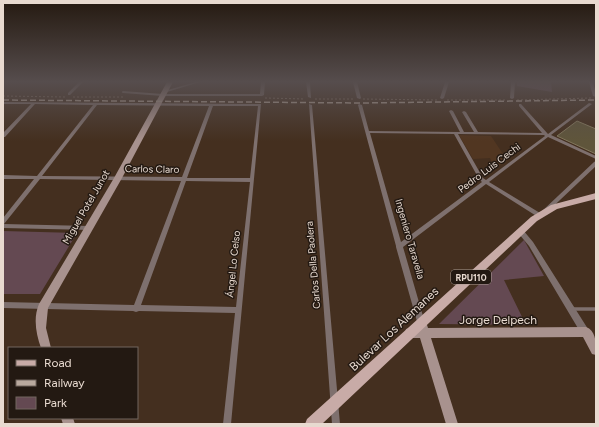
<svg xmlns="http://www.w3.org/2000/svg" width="599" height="427" viewBox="0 0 599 427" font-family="Figtree,sans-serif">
<rect width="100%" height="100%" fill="#442f1f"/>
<path fill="#513621" d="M459,135L491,136L507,160L495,168L490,158L473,159Z"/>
<path fill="#644952" d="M517,82H551L552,92L517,86Z
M3,231L77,233L40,294H3Z
M524,240L544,276L504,280L526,325L439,324Z"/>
<path fill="#5f553b" stroke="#82775d" d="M577,121L596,129V154L557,136Z"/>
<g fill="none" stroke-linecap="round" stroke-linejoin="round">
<path stroke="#837163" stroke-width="1" stroke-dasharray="2 2" stroke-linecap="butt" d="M3,96L65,97
M73,97H125
M265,98L305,99
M315,99H353
M363,99L437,100
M447,100H507
M517,100L591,98"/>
<path stroke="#7e706e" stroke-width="2" d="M123,92L163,95"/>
<path stroke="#7e706e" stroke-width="3.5" d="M572,309H596"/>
<path fill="#7e706e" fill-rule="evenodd" d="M79,82H83L70,95H68V93Z
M196,82H200L167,92L164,91Z
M261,82H265L264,95L262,96H164L162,95L164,94H260Z
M306,82H310L311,98L308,97Z
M353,82H357L361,98L360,99L357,98Z
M445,82H449L444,98L442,99L440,98Z
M511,82H515L514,98L512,99L510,98Z
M589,82H593L596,93V97L593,96Z
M3,102L261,104L231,424H223L235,313L139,311L136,312L133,311L3,308V302L134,305L181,181L40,179L4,224L89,226H91L92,228L91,230L3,228V218L34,179H3V175L37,176L93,105L35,104L5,137H3V133L31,104H3ZM97,105L209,106L182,177L42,176ZM213,106H258L250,178H187ZM186,181L250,182L236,307L141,305Z
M589,103L592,104L551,135L596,156V159L548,137L489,182L540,213L594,162L596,161V166L542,217H538L486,184L403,247L425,323L424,325L421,326L418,325L396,247V246L358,105L359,104L362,105L369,131L460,132L449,111L451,110L453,111L464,132H474L462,112L464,111L466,112L478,132L542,133L519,106V104H521L548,134ZM370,133L454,134L479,179L482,182L401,242ZM458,134L544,135L545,136L486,180L483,178Z
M309,104L312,105L340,424H332Z
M519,230H523L533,242L588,329L589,332L588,335L585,336L582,335L529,246L519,234L518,232Z"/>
<path fill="#a8928e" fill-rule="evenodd" d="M167,82H173L122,178L48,308L46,328L51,348H41C36,334 33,318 39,304L114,178Z
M423,324L427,325L428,328L586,327C597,331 596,345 596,355L592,354L583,337L431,338L458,424H446L420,338H410L406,337L405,333L406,329L410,328H418L419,325Z
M61,418H73L75,424H63Z"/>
<path fill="#c8aba7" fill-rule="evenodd" d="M596,193V199L557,209L537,221L322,424H305L307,419L531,217L551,205Z"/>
<path stroke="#b9a99e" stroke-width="1.5" stroke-dasharray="6 3" stroke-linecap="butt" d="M3,100L360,103L596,100"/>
</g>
<linearGradient id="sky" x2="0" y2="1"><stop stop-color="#251a11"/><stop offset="0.58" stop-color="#564d4d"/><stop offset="1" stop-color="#564d4d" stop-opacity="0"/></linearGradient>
<rect width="599" height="141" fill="url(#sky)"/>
<g text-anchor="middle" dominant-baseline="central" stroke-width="3" stroke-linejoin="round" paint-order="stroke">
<rect fill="#231912" stroke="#ada097" stroke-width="1" x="451" y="270" width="40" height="14" rx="3"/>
<g font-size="9" font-weight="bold" fill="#e8dad0">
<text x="471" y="277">RPU110</text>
</g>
<g font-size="10" fill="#e8dad0" stroke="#231912">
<text transform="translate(489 168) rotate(-37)">Pedro Luis Cechi</text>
<text transform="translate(152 169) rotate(1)">Carlos Claro</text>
<text transform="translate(86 207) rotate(-60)">Miguel Potel Junot</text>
<text transform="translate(410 239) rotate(74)">Ingeniero Taravella</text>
<text transform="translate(233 264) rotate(-84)">Ángel Lo Celso</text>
<text transform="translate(313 265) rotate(-95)">Carlos Della Paolera</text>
</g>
<g font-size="12" fill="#e8dad0" stroke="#231912">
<text x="498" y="320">Jorge Delpech</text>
<text transform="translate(394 329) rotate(-43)">Bulevar Los Alemanes</text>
</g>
</g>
<rect width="599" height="427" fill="none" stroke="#e8dad0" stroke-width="8"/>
<rect x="8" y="347" width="130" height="72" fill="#231912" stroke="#72665e"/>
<rect x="16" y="360" width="20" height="6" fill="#c8aba7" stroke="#72665e"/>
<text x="44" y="367" font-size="12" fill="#e8dad0">Road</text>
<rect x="16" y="380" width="20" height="6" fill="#b9a99e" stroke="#72665e"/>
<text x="44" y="387" font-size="12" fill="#e8dad0">Railway</text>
<rect x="16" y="397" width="20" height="12" fill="#644952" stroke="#72665e"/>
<text x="44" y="407" font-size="12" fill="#e8dad0">Park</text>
</svg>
